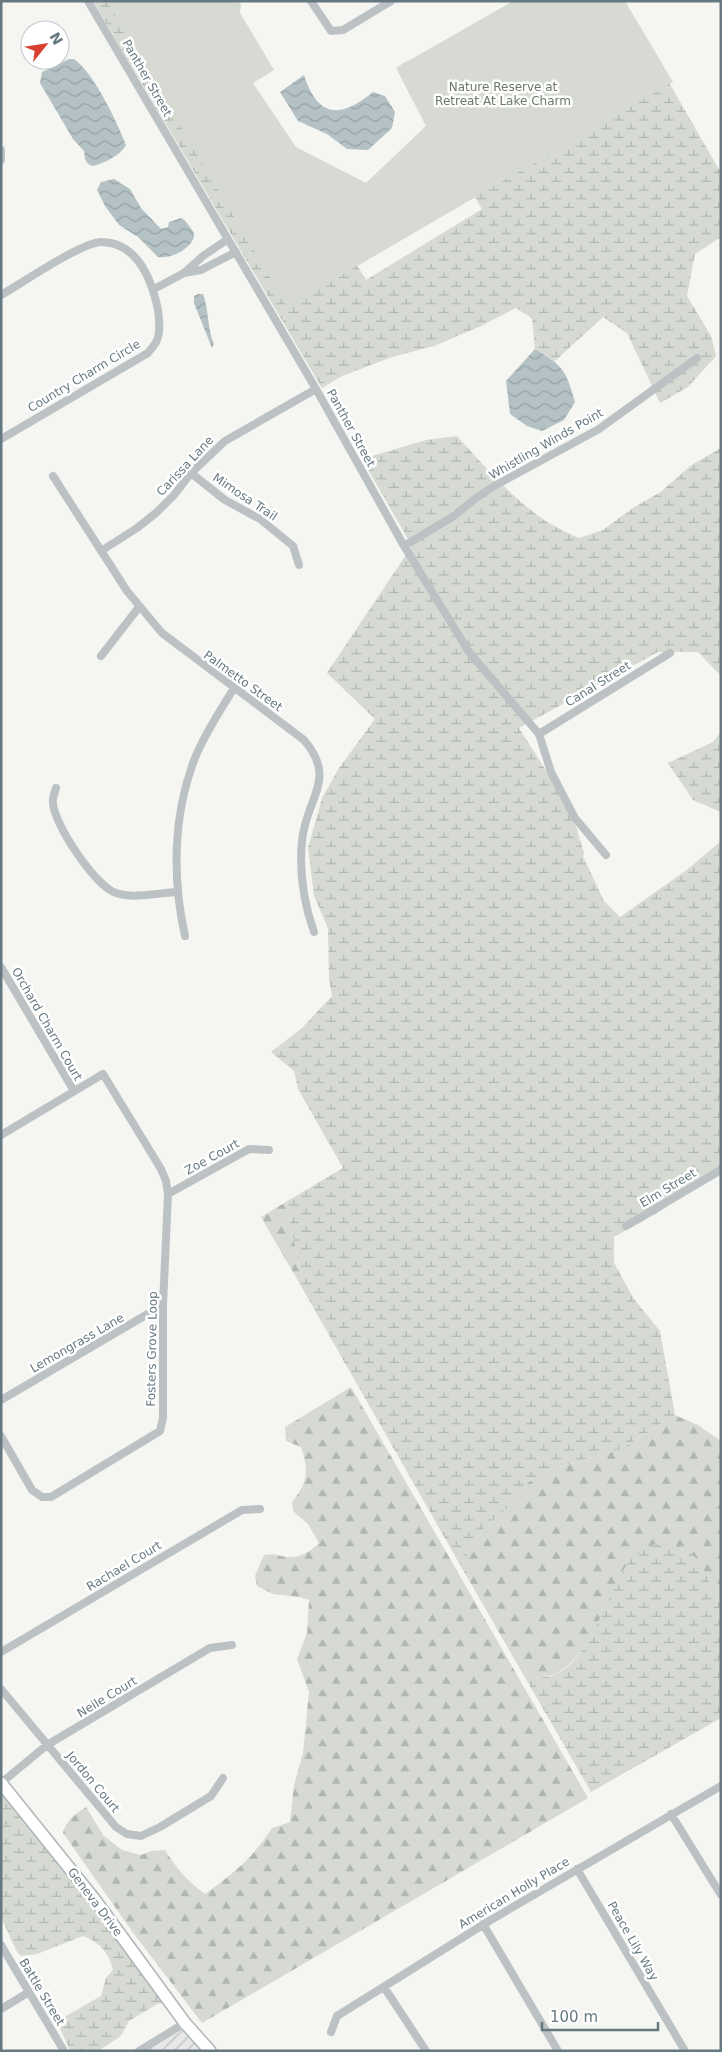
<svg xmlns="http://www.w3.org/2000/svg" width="722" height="2052" viewBox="0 0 722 2052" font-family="'DejaVu Sans',sans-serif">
<defs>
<pattern id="industrial-furrows" width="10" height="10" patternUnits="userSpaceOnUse" patternTransform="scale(1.25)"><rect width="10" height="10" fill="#e6e7e6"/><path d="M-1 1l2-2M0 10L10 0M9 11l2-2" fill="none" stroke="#bec0c0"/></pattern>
<pattern id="forest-firs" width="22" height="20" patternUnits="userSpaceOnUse" patternTransform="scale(1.25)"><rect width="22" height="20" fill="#d6dad2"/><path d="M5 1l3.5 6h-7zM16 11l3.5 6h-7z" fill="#b1b6b0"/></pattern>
<pattern id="wetland-marsh" width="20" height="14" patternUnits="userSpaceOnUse" patternTransform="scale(1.25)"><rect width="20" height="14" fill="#d6dad2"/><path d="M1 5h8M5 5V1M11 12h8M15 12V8" fill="none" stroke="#b1b6b0"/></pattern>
<pattern id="water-waves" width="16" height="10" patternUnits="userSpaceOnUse" patternTransform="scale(1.25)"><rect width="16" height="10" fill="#b4c2c5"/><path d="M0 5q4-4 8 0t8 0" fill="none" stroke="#96a2a5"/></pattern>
</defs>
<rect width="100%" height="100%" fill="#f5f5f2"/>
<path fill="url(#industrial-furrows)" d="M184,2029L204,2051H147Z"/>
<path fill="url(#forest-firs)" d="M286,1202L301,1274V1286L261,1217Z
M351,1387L588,1798L202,2023L134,1934L63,1833C65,1822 76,1813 86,1807L104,1836L122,1850L141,1855L151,1851L165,1850C176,1868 188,1882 205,1894C234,1873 252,1859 272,1828L290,1822L294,1785L303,1753L309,1692L297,1659L307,1633L309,1600L299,1597L273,1594L257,1586L255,1576L264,1555C273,1553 278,1556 287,1557C301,1558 311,1551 319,1543L308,1524L293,1511L292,1502C308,1482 309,1472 301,1447L286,1441L285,1427Z
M675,1415L698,1425L721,1441V1603L713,1592L710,1585L633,1558C607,1592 582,1697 523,1674L467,1577V1550L482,1530L515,1501L527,1483L551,1469L621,1449Z"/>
<path fill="url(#wetland-marsh)" d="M93,1H239L241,5L232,55L366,280L482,209L399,66L407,61L622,1L721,173V237L695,254L687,296L711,336L716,356L688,387L660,403L627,333L603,317L555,361L535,349L532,318L516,308L481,326L434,346L392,357L342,376L322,388Z
M457,436C485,467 513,499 547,522C557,528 568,533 579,538L603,530L633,508L662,491L690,466L721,448V676L698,652H658L519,728L571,810L584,853L583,856L604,901L620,917L688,869L721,841V1171L657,1213L614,1237V1263L634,1299L660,1331L675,1415L621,1449L551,1469L527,1483L515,1501L482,1530L467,1550V1577L301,1286V1274L286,1202L343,1168L298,1089L294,1071L271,1052L302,1028L332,996L329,979L328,928L314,896L308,848L322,798L339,768L375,719L327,673L412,546L362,459L426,440Z
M721,732V812L693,800L668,763L713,742Z
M665,1541C672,1544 681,1546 687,1550C705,1562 709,1586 721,1603V1718L591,1792L523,1674C585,1698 603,1592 631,1559C640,1550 653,1544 665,1541Z
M1,1790L91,1902L165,2003L157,2004L129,2021L121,2036L98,2051H70L58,2023L61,2019L101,1996L106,1978L113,1970C109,1953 100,1942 83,1936L37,1954L21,1956L16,1950L1,1917Z"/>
<path fill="#d6dad2" d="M107,1H233L274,70L253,83L296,147L366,183L426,126L396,68L513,1H625L673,82L287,307Z"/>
<path fill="url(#water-waves)" d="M69,59H74C94,73 117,122 126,145C120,156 104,163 93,166L88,164L85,159L84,151L73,139L40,83L42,72Z
M304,75C318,118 340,119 373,92L385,96L395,112L392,128L368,150L347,149L327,134L298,121L280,92Z
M114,179L130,189L141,208L161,229L168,227L169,222L181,218C185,220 186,222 189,226C191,229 195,232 194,237C190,250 170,259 158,257L138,237L119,225L105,206L97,190L101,182Z
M198,294H203C209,310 207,328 214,344L212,348L194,303V296Z
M535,349C564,366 566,371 575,402L564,420L542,431L527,426L510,414L506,381Z"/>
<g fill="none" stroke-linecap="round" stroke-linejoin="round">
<g stroke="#afb6b9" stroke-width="14">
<path id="secondary" d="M1,1783L95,1900L185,2023L210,2051"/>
</g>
<path stroke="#bcc2c4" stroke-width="8" d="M88,1L316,389L404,546L469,652L539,734L551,772L575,818L606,855
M311,1L331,31L343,30L391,1
M1,150V160
M184,273L201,270L236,252
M154,289L184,273L203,256L228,239
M1,295C21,284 83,241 102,242C138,243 152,281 158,310C159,320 161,331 157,340C155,345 151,349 148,353L1,439
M191,473L225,500L260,519L293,546L299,565
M53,476L127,591L162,633L304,740C338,780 306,797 302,841C299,873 303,901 314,932
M404,546L454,516L476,498L496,485L599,429L697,358
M101,551L137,528L156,513L174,495L191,473L225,441L316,389
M101,656L139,607
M539,734L670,653
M56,788C55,792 52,799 53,803C54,824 95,886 116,893C134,899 158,893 177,892
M185,936C172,878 173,814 195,758C205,733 220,711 234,688
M1,967L74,1091
M1,1135L103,1074L161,1169L166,1181L168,1194L163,1305V1418L160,1431L51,1497H42L32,1490L1,1436
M168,1194L249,1149L269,1150
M626,1226L721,1170
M1,1400L163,1305
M1,1652L242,1510L260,1509
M1,1689L116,1827L127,1834L141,1836L160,1827L211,1796L223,1778
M1,1783L47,1745L210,1648L232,1645
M671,1814L721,1895
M577,1869L685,2051
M483,1924L558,2051
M1,1945L64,2051
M384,1987L426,2051
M1,2009L29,1992
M331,2032L337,2016L489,1921L721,1786
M139,2051L185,2023"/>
<use href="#secondary" stroke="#fff" stroke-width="11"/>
</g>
<g text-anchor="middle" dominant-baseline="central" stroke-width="5" stroke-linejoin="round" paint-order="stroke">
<g font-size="12" fill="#667981" stroke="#fff">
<text transform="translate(147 78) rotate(60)">Panther Street</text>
<text transform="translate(84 376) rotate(-31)">Country Charm Circle</text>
<text transform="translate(351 428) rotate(61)">Panther Street</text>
<text transform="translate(546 444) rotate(-30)">Whistling Winds Point</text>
<text transform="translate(185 466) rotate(-47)">Carissa Lane</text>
<text transform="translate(245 497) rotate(34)">Mimosa Trail</text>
<text transform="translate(243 681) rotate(36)">Palmetto Street</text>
<text transform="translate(598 684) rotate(-32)">Canal Street</text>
<text transform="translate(47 1024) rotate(60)">Orchard Charm Court</text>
<text transform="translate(212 1157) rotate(-29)">Zoe Court</text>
<text transform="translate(668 1188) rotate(-31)">Elm Street</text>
<text transform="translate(77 1343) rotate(-30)">Lemongrass Lane</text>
<text transform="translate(152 1349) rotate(-89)">Fosters Grove Loop</text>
<text transform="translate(124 1566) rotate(-31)">Rachael Court</text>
<text transform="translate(107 1697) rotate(-31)">Neile Court</text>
<text transform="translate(93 1782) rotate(50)">Jordon Court</text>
<text transform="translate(514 1893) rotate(-31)">American Holly Place</text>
<text transform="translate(95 1902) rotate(53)">Geneva Drive</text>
<text transform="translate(633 1941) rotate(60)">Peace Lily Way</text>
<text transform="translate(42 1992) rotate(59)">Battle Street</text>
</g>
<g font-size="12" fill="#6b7965" stroke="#fff">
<text x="503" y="87">Nature Reserve at<tspan x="503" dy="14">Retreat At Lake Charm</tspan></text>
</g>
</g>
<rect width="722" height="2052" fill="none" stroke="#667981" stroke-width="5"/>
<g transform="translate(45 45) rotate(60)"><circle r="24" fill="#ffffff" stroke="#c2c9cd"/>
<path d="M0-4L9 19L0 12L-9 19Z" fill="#d84130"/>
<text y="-8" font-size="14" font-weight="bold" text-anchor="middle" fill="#667981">N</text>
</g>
<path d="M542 2022v8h116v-8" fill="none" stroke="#667981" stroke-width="2.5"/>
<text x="550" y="2022" font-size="15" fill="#667981" stroke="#ffffff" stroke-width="4" paint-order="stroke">100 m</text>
</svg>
